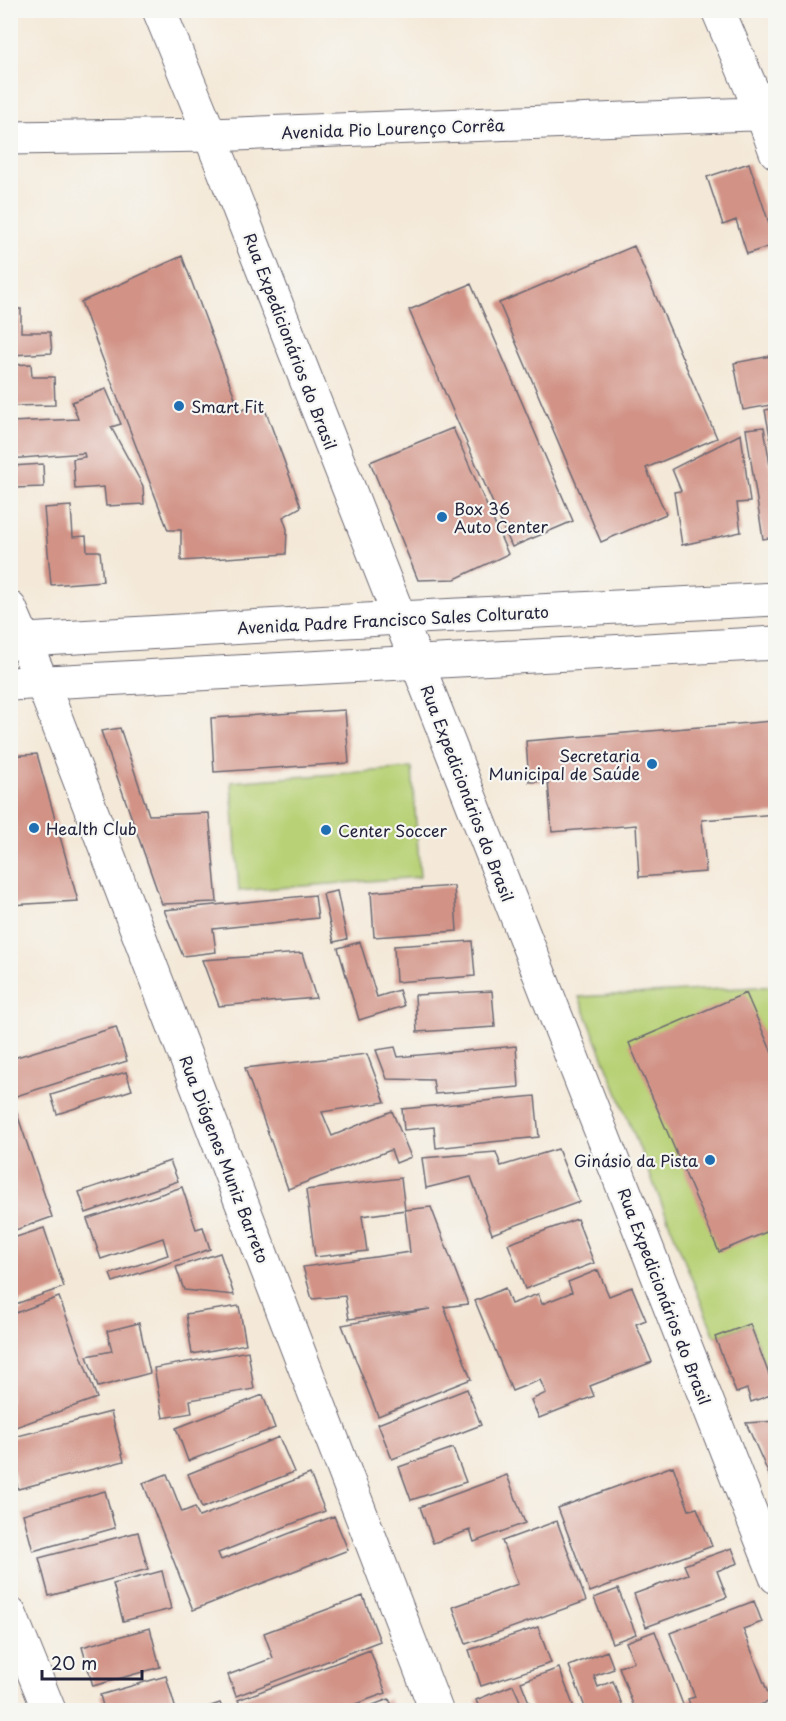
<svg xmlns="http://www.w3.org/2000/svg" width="786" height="1721" viewBox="0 0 786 1721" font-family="'Playpen Sans',sans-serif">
<rect width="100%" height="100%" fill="#f6f6f2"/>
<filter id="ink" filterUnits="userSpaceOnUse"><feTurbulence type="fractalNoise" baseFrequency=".0167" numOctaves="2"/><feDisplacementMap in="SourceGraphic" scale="12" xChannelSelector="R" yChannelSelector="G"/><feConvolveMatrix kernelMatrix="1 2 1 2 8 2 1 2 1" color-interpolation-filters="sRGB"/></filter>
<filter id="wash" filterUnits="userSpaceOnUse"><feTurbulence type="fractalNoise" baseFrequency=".008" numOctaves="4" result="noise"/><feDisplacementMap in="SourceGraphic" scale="24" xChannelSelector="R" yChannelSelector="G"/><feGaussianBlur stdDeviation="1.35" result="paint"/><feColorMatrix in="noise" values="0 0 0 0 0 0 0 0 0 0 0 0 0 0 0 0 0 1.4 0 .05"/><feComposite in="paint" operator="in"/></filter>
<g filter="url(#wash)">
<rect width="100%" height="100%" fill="#f4e9d8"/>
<path fill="#b8d176" stroke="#6d7a58" stroke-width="1.5" d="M412,768L420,877L239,891L231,782Z
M775,986V1393L750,1324L715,1337L579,997Z"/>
<g id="blocks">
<path fill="#d29386" d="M749,163L776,244L747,254L736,220L723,225L707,177Z
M634,246L717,438L646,468L666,514L601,542L499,303Z
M182,256L240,411L262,401L301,507L283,517L287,529L286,554L181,561V530H168L81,302Z
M471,284L573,521L512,547L409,310Z
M10,309H21V332H50L52,353L10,355Z
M776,355V404L743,410L734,363Z
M31,364L32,377H54L55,405L10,406V365Z
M106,389L121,424L111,427L143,486L144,504L106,506L104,487L75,489L73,459L85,457L84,453L10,459V422L78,419L72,402Z
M776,408V458H774L765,410Z
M764,427L776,504V537L763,539L746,429Z
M453,428L508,554L455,579L418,580L370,462Z
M741,434L750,502L737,503L741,532L682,545L674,492L681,491L672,469Z
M43,464L44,487L13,488L12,466Z
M71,506L73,537L86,536L87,551H100L103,581L51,585L44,508Z
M345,710L349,763L214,772L211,718Z
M773,721L776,748V814L702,820L706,872L639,877L636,825L552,832L548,781L529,782L526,741Z
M120,728L149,815L209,813L217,902L162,904L101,731Z
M37,754L78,901L10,905V756Z
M454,886L457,931L374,937L371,892Z
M337,891L347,939L334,942L323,894Z
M315,895L318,918L213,929L216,952L183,956L164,910Z
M472,941L475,976L396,982L394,946Z
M360,942L377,997L399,990L404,1006L359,1020L338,948Z
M302,953L316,998L219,1006L202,960Z
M492,991L495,1027L417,1032L415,995Z
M746,993L776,1062V1228L719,1252L629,1043Z
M116,1027L127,1061L10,1098V1059Z
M516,1046L519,1087L435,1094L433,1080L387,1079L376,1050L395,1047L398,1057Z
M367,1054L385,1102L322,1112L332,1136L392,1111L411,1157L396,1163L391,1150L288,1189L245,1068Z
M126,1072L132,1090L57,1114L51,1095Z
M535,1096L539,1137L436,1148L434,1127L404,1130L402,1109Z
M15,1108L52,1217L10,1232V1110Z
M558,1149L579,1202L492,1234L471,1177L426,1188L422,1158L496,1152L501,1166Z
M170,1161L178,1181L86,1213L79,1192Z
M401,1178L405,1210L362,1216L367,1251L315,1257L306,1190Z
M182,1187L196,1229L203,1227L210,1249L113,1282L110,1274L168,1255L163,1238L101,1259L87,1219Z
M431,1207L468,1304L444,1307L471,1379L378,1416L342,1325L430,1309L349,1319L345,1296L312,1299L303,1267L410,1252L405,1210Z
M577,1219L594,1263L525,1289L508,1244Z
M44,1228L64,1287L10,1306V1239Z
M220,1253L234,1295L184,1290L176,1267Z
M598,1270L609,1296L632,1287L646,1320L636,1324L652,1362L590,1386L594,1396L539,1418L531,1400L546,1393L540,1380L512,1391L475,1301L505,1288L511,1304L538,1294L542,1304L572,1292L568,1282Z
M59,1297L97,1398L10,1429V1315Z
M239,1306L246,1344L192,1354L186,1314Z
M139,1323L150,1373L98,1387L87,1356L112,1351L107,1331Z
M750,1324L776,1393L751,1402L747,1389L736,1393L715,1337Z
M248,1351L254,1389L190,1400L192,1413L163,1418L154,1368Z
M467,1389L481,1425L392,1459L378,1424Z
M263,1395L275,1428L188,1461L176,1428Z
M111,1412L124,1461L18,1489L13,1470L10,1471V1438Z
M776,1421V1485L774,1486L746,1423Z
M279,1437L294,1472L202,1508L188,1474Z
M453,1448L466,1482L411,1500L399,1467Z
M673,1466L689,1510L697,1508L712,1546L590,1592L558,1508Z
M167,1474L182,1512L195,1507L199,1517L310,1474L325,1511L218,1553L221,1560L334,1516L348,1550L193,1610L143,1483Z
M507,1475L525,1523L474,1542L470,1530L433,1543L420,1507Z
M105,1491L115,1528L33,1551L23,1514Z
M557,1521L586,1601L466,1644L453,1607L518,1584L502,1541Z
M138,1532L148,1569L49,1596L39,1558Z
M732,1548L738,1563L717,1571L727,1597L646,1627L634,1594L688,1574L684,1565Z
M162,1571L171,1609L123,1621L113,1584Z
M618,1589L636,1634L612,1643L594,1598Z
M363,1596L380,1641L236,1696L228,1675L273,1658L264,1633Z
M754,1601L762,1622L743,1629L771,1701L746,1710H692L688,1699L695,1697L670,1633Z
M538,1627L551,1663L481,1686L469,1650Z
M150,1628L160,1667L93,1686L82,1647Z
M655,1631L685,1710H650L649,1708L635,1710L619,1667L634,1662L626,1642Z
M370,1650L386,1693L339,1710H242L238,1700Z
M607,1651L614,1669L594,1676L598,1687L613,1681L624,1710H586L569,1666Z
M559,1668L575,1710H532L521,1682Z
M166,1676L176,1710H104L100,1695Z
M513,1685L524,1710H480L476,1700Z
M389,1699L394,1710H359Z
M220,1703L223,1710H199Z"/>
</g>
</g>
<g filter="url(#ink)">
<use href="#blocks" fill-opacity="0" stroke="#6c6872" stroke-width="1.5"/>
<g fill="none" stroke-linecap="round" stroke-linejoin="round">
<g stroke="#6c6872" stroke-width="35">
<path id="street" d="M159,10L210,135L776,1577
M718,10L762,114L776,152
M10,138L210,135L776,113
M10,608L42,682L436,1710
M10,1614L49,1710"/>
</g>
<g stroke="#6c6872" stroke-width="35">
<path id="secondary" d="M10,641L399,618L776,599
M10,684L776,643"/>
</g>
<use href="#street" stroke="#fff" stroke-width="33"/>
<use href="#secondary" stroke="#fff" stroke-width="33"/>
</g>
</g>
<g fill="#1f6fb2" stroke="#f6f6f2" stroke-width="2">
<circle cx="179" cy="406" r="6"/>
<circle cx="442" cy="517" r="6"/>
<circle cx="652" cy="764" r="6"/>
<circle cx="34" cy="828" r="6"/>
<circle cx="326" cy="830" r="6"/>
<circle cx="710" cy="1160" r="6"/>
</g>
<g text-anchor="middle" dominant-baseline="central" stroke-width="4.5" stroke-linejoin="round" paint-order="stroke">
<g font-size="16" fill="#22223b" stroke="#f6f6f2">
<text transform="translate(393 128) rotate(-2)">Avenida Pio Lourenço Corrêa</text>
<text transform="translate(291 341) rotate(69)">Rua Expedicionários do Brasil</text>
<text transform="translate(393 619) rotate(-3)">Avenida Padre Francisco Sales Colturato</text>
<text transform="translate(468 793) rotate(69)">Rua Expedicionários do Brasil</text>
<text transform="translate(225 1159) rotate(69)">Rua Diógenes Muniz Barreto</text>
<text transform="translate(665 1296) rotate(69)">Rua Expedicionários do Brasil</text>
</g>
<g font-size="16" fill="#22223b" stroke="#f6f6f2" text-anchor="start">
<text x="191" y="406">Smart Fit</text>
<text x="454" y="508">Box 36<tspan x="454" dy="18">Auto Center</tspan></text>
<text x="640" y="755" text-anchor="end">Secretaria<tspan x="640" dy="18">Municipal de Saúde</tspan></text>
<text x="46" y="828">Health Club</text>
<text x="338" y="830">Center Soccer</text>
<text x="698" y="1160" text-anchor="end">Ginásio da Pista</text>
</g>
</g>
<rect width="786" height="1721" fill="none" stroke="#f6f6f2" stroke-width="36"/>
<path d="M42 1670v9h100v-9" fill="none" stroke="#22223b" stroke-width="3"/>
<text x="51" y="1670" font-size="18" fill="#22223b" stroke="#f6f6f2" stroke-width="4.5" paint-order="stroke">20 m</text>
</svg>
